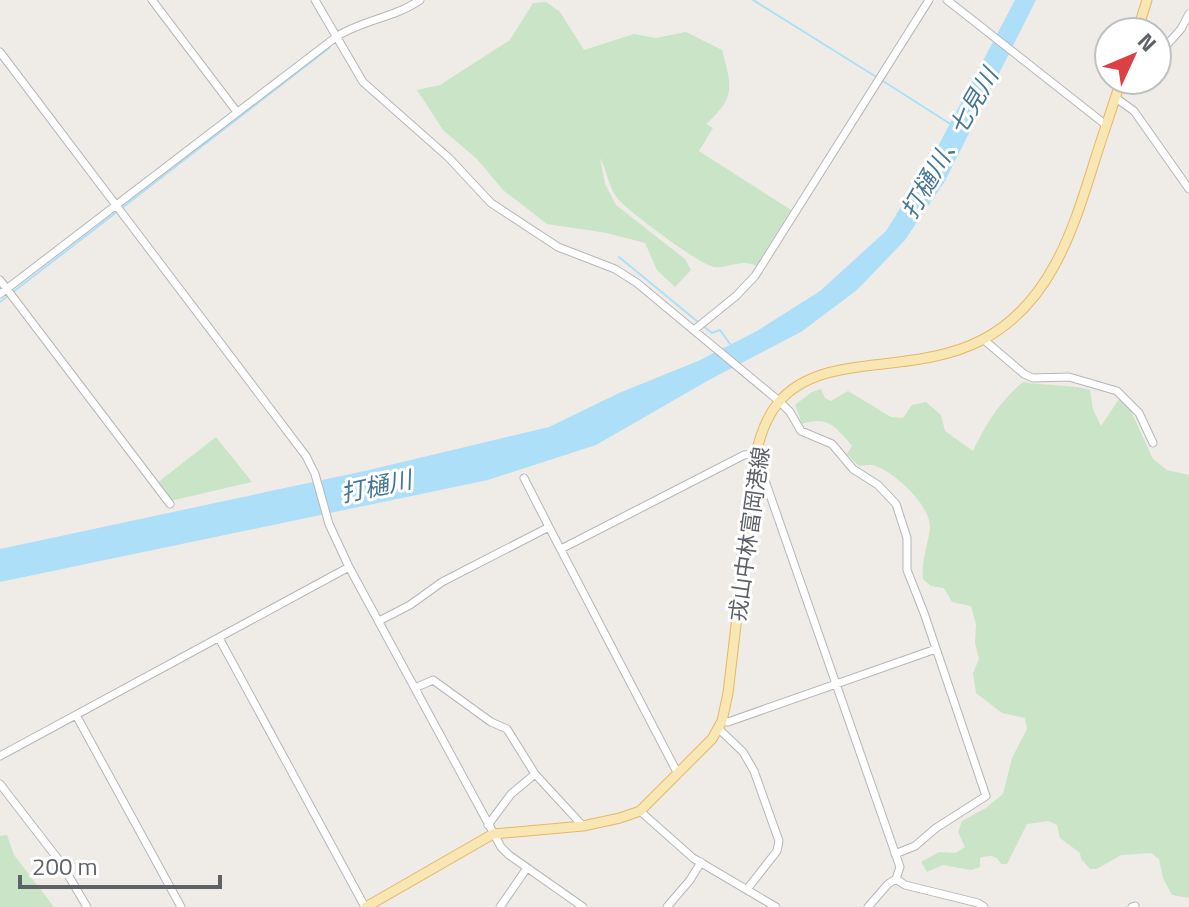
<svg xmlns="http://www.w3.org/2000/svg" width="1189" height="907" viewBox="0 0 1189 907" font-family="'Titillium Web','Noto Sans JP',sans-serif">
<rect width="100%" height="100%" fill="#efece7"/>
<path fill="#c9e4c6" d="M546,2L560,12L584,50L634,34L656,38L686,32L722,50C732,87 736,97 706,124L713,128L699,151L791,210L756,266C741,258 729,269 714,267C700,265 625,209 617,198C608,185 607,170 600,158L605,184L616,205L685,259L691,270L675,287L657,270L645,243L607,233L547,224L503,190L477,159L443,130L417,90L440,85L510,40L533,3Z
M1023,382C1046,386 1067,384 1090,390L1093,409L1101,426L1119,399L1131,411L1153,459L1167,470L1189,475V898L1172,895L1163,878L1159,859L1151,853L1121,855L1097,869H1090L1081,859L1080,853L1060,838L1057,825L1048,821L1027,824L1007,864H1001C996,854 990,855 980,858V867L971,870L943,865L927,872L921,862L939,852L955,853L965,847L958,832L962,821L986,808L1003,794L1012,758L1027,729L1025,718L1002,713L976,693L973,673L979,659L975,643L976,624L971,606L952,602L944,588L931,586L923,579C921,560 928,546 930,528C931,505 893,470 872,465C868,464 863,466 859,466L847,454L852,446C837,428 828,415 802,424L795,405L812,392L821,389L825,398L831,401L848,391L891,417L903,418L912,405L926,402L941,415L945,431L973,451C986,424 1000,401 1023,382Z
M216,437L252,482L170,501L157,483Z
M7,835L14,855L54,907H0V836Z"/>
<path fill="#aedff8" d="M1015,0H1036L945,181L905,240L857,290L801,332L709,380L596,445L488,480L0,582V549L369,470L549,427L619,393L698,361L757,331L820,291L886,231L935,152Z"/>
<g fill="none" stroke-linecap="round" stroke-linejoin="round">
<path stroke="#aedff8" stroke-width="2" d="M753,0L878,78
M883,81L952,125
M619,257L698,322
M13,292L329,48
M0,302L8,296
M703,326L712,333L720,330L730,344"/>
<g stroke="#b4b7ba" stroke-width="9">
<path id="minor" d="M152,0L237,112
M315,0L363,82L449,158L491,203L558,247L615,269L637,283L779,401L790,412L801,431L832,444L853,469L878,485L896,504L907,538V570L924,613L986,796L936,828L915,846L895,854
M947,0L1106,125
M0,52L306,456L315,474L329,524L349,567L501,847L509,855L583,907
M1157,56L1181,29L1189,14
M1121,82L1131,87L1138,80
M1116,98L1134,111L1189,189
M0,280L170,504
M0,294L336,37C362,20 394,18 420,0
M694,330L736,296L755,276L929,0
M983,339L1024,374L1033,378L1069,377L1117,391L1139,413L1153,443
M755,465L762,472L900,867L896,879L888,884L868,907
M524,478L549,527
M561,549L744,455L756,454
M379,621L410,605L442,582L549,527L678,774
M219,638L365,907
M415,688L433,680L491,722L507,729L535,774L583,826
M76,715L181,907
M722,721L728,722L936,649
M719,729L743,752L754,771L779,841L777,851L748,888
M0,756L349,567
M0,784L61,863L87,907
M640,811L693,858L776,907
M488,825L511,794L535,774
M896,879L905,885L978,903L984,907
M500,907L527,868
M667,907L690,880L701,862
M1132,907L1135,906"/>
</g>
<g stroke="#e6b769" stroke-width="11">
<path id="major" d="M1137,32L1147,0
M366,907L493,834L583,826L620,818L640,811L712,739L722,721L728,693C734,645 739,597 745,549C750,506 749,438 778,403C803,372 846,368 883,364C917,360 951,356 982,340C1049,305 1072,233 1093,166C1102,137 1112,109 1121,80"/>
</g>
<use href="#minor" stroke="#fff" stroke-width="7"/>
<use href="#major" stroke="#f8e6b3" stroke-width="9"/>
</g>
<g text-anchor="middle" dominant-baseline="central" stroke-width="6" stroke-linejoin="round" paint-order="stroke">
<g font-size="22" fill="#5e6266" stroke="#fff">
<text transform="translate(749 534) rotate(-82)">戎山中林富岡港線</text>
</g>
<g font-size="24" font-style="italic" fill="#457698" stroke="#fff">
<text transform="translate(949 143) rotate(-60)">打樋川、七見川</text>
<text transform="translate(376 486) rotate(-12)">打樋川</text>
</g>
</g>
<g transform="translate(1133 56) rotate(46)"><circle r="38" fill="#ffffff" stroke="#bfc0c2" stroke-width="2"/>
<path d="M0-6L14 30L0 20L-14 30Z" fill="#db4144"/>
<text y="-12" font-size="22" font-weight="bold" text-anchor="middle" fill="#5e6266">N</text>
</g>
<path d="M20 875v12h200v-12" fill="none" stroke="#5e6266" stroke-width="4"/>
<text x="32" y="875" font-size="24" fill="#5e6266" stroke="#ffffff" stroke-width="6" paint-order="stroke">200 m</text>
</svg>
